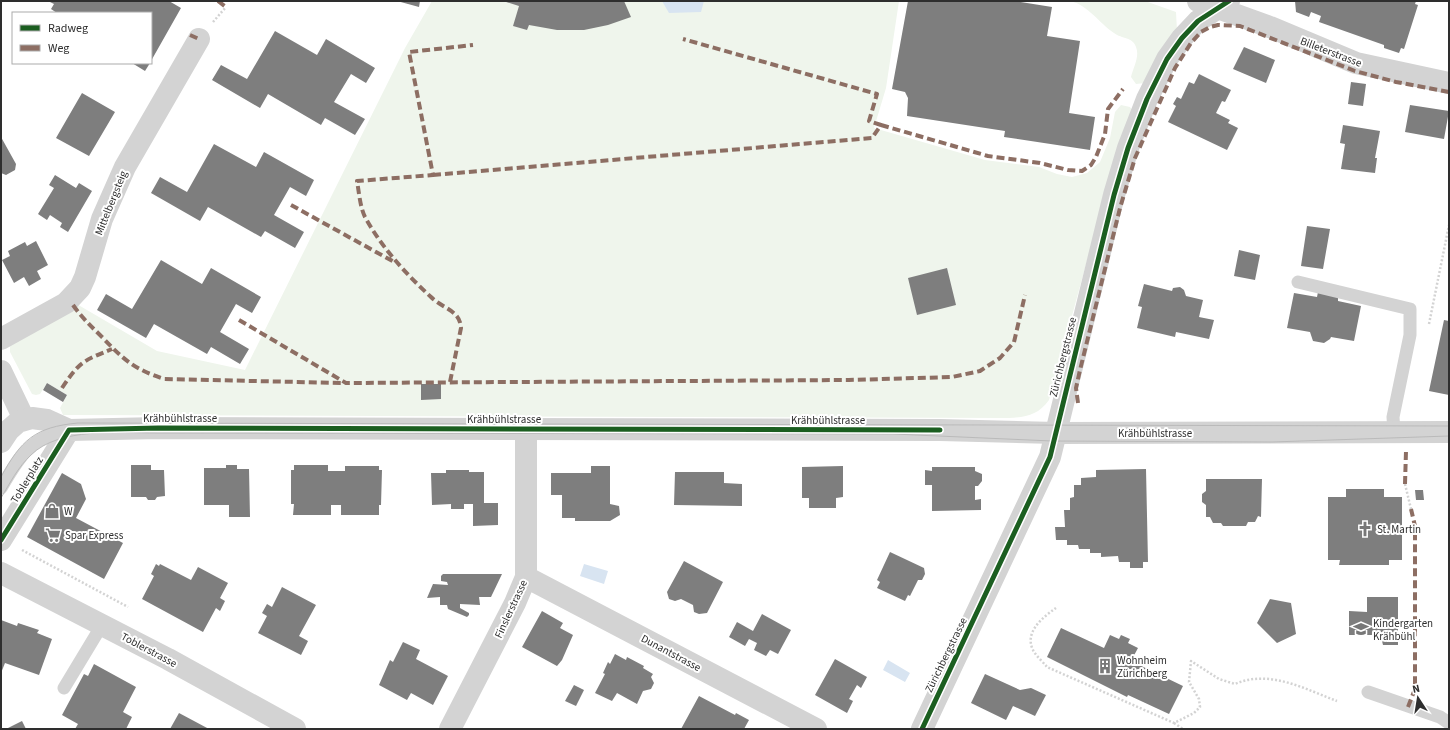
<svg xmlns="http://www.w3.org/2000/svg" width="1450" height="730" viewBox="0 0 1450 730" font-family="'Source Sans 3',sans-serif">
<rect width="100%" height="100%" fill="#fff"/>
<path fill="#eff5ec" d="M432,1H899L886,88L874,128L985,160L1039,167L1057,174L1072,177L1087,173L1100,162L1110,138L1115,112L1121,105L1130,107L1132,110L1100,213L1049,400C1038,415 1027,417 1009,418L63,415L60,408L67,395L47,383L40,394L36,395L32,394L10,352V344L75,303L157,351L245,370L405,48Z
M1070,1H1145L1176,12L1177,31L1145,83L1136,84L1131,77C1133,68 1140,57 1136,47C1133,37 1122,39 1114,33C1099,23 1088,5 1070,1Z"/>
<path fill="#d8e4f1" d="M662,1H704L701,12L669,13Z
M584,564L608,571L604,584L580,576Z
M888,660L910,673L905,682L883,670Z"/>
<path fill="#7e7e7e" d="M48,1H169L181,8L151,61V13H57L51,9L54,4Z
M397,1H420L419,7Z
M503,1H624L631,17L608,25L584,30H557L529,25L527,30L513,26L519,6Z
M908,1H1015L1052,7L1047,36L1080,41L1069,113L1095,117L1090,150L1004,137L1005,131L907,116L908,98L905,92L892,89Z
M1295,1H1416L1415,4L1418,5L1404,49L1401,48L1399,53L1384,48V45L1319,22L1321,16L1311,12L1309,17L1296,12Z
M275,31L317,55L326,39L375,68L366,83L351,74L334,102L365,119L355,135L325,118L321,125L268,94L260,108L212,80L221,65L247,79Z
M1244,47L1275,60L1266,83L1233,69Z
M132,63H150L145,71Z
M1199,74L1231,90L1225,102L1222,101L1216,113L1230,120L1228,123L1238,128L1227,150L1168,122L1176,106L1173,104L1177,97L1181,99L1189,82L1194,84Z
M1351,82L1366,84L1363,106L1348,104Z
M82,93L115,112L89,156L56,138Z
M1410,105L1449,111L1444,139L1405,132Z
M1343,125L1380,131L1375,158H1377L1375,173L1341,169L1345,144L1340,143Z
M1,137L16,164L15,170L6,175L1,173Z
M214,144L256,167L264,152L314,180L306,196L290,187L274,215L304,232L295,248L265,231L261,237L208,207L200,221L151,193L160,177L187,192Z
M55,175L76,188L79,183L92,191L68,232L60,227L62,223L50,215L47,220L38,214L54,188L49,185Z
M1307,226L1330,229L1323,269L1301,266Z
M36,241L48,265L37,271L41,279L29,286L24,277L14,283L2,260L10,256L8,251L25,242L27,246Z
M1239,250L1260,255L1255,280L1234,276Z
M161,260L202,284L211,268L261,297L252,313L236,304L220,332L249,349L240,364L211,347L207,354L154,324L146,338L97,310L106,294L132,309Z
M947,268L956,305L917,315L908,278Z
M1144,284L1172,291L1173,288L1180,287L1184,290L1186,296L1203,300L1199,317L1214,320L1209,339L1176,332L1175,337L1137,328L1142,307L1138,306Z
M1318,292L1338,296V301L1361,306L1354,341L1331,337L1330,339L1324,343L1313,341L1310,332L1287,328L1294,293L1317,297Z
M1444,320L1449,321V395L1429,391Z
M47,383L67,395L63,402L43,390Z
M421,384H441V399L421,400Z
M131,465H151V470H164L165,496L157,497L155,500H148L146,497H131Z
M226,465H237V469H249L250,517H229V505H204V468H226Z
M294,465H328V471H345V466H379V470H382L381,505H379V515H341V505H331V515H293L294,504H291V470H294Z
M591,466H610V504L619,506L620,515L610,521H575V518H562V495H551V473H591Z
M843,466V497L836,498V508H809V498H802V467Z
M932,467H975V471L982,474V481L978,486H975V500L981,499V510L932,511V485H925V470L932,471Z
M1146,469L1148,562H1143V568H1130V562H1119L1118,556L1101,557V553H1090V549H1079L1078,545H1067V540H1056L1055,527H1065L1064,510H1070V498L1074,497V485H1081V478L1096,477V470Z
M446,470H469V472H484V503H498V525L473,526V504H464V509H451V504L432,505L431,473H446Z
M675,472H724V483L742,484V506L674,505Z
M62,473L81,484L86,499L76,518L123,543L104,579L27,537Z
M1206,479H1262L1261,517L1258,516L1255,522H1248L1246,526H1223L1221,523H1213L1210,517H1206V505L1202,502V494L1206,491Z
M1346,489H1384V497H1402V560H1389V565H1339L1340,560H1328V497H1346Z
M1415,490H1423L1424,500H1416Z
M890,552L924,568L925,574L922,580H918L910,596L908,595L905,601L877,588L880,582L877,580Z
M684,561L723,582L707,613L699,614L694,612L693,605L681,599L675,601L669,599L667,592Z
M156,564L159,566L160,564L191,580L198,567L228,583L220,598L225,601L220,611L216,608L203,632L142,599L154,576L151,574Z
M443,574H502L491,597H479L480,605L460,604V608L469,613V615L467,617L448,609L447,605H440V597L427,598L433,584L448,585L447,582L441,581V576Z
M282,587L316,605L299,636L308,641L301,655L258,633L267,616L262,613L267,604L272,607Z
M1367,597H1398V645H1383L1382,641H1378L1377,635H1349V611L1367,612Z
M1270,599L1291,603L1296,634L1277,643L1257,623Z
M542,611L563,623L560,628L573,635L562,660L557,666L522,647Z
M762,614L791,630L778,654L770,650L766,656L754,650L757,643L749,639L745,646L729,637L737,622L753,631Z
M1,620L17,626L18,623L39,630L37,633L52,639L39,675L5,663L1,673Z
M1061,628L1104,648L1110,635L1119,639L1121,635L1130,639L1128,643L1138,648L1131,661L1183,686L1169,714L1128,695L1127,697L1047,657Z
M403,642L420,650L416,659L448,676L433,705L411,693L407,700L379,685L390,660L393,662Z
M615,654L626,660L627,657L644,666L643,668L653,674L651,677L654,683L651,689L643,691L637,704L617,693L612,701L595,693L605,674L603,673L608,662L610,664Z
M835,659L867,677L861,688L857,685L849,699L853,701L847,713L815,695Z
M94,664L136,687L123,712L132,717L126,729H75L78,724L62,715L84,674L88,676Z
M985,674L1020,690L1031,688L1046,695L1035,716L1013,706L1006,720L971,703Z
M574,685L584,690L576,706L565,701Z
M699,696L735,715L736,713L749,720L744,729H681Z
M179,713L209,729H170Z
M22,721L26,729H6Z"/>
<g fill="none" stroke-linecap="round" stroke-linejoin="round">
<path stroke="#d3d3d3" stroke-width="2.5" stroke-dasharray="2 2" stroke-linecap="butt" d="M213,22L226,7
M1429,324L1449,225
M1405,484L1411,509
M22,550L128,607
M1056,608C1043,617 1024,632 1033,650C1036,656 1043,662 1047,667L1174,723L1194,713L1200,707L1199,699L1189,682L1191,661L1219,679L1235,684C1269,669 1305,689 1337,701
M1174,723L1183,729"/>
<path stroke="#d3d3d3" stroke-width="13" d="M1298,282L1410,309V335L1393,417L1394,432
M1,488C19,457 30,437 68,430
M64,688L102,625
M1368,692L1440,717L1449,723"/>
<path stroke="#d3d3d3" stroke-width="22" d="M1198,1L1270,27L1356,63L1449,83
M1,339L66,303L80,288L85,277L102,219L125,167L199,39
M1,371L24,419
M1,573L168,659L295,729
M526,577L816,729
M450,729L515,603L526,577V429
M922,729L1050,457L1114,195L1128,148L1147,99L1167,59L1182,38L1198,21L1229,1"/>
<path stroke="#d3d3d3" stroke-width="22" d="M1,442L9,430L18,422L32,418L47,420L69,430L158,428L940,430L1056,433L1449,432
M1,540L69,430"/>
<path stroke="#bababa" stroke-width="1" d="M1,477C21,440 35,427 78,423L1449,426
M1,498C10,483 18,467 31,455C59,427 119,433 157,433L893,434L1052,441L1272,442L1449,436"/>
<path stroke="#8d6e63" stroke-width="4" stroke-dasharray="8 4" stroke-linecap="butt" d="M218,1L226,7
M190,35L199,39
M881,125L988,156L1040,163L1068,170L1082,171L1091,165L1096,157L1105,134L1108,109L1123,89
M433,175L872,138L881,125L869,121L877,94L683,39
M291,205L396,263
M73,305C82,318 92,327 103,338C124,360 134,369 164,379L344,383
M239,320L346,383L849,380L952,377L980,371L1000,358L1014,342L1025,295
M450,382L461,328C460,310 443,309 431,297C406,274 382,248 365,217C360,207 359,192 357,181L433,175L409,52L473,45
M62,388C80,361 83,361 112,349
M1078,403L1076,388L1080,370L1120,208L1135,158L1175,68L1191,43L1201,32L1210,27L1218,25L1240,26L1355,71L1396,82L1449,92
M1405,484L1406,451
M1408,707L1415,689V526L1411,509"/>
<g stroke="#fff" stroke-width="8">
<path id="cycleway" d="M1,540L69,430L158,428L940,430
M922,729L1050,457L1114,195L1128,148L1147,99L1167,59L1182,38L1198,21L1229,1"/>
</g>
<use href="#cycleway" stroke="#1b5e20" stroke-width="5"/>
</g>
<defs>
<g id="shop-bare" transform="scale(1.2)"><path d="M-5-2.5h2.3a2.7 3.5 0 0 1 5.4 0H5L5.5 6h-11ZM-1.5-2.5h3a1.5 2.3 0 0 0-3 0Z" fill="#777" stroke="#fff" stroke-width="2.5" paint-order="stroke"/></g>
<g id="church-bare" transform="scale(1.2)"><path d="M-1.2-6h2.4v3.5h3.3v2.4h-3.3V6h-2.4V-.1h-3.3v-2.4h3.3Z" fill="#777" stroke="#fff" stroke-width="2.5" paint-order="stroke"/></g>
<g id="supermarket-bare" transform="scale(1.2)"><path d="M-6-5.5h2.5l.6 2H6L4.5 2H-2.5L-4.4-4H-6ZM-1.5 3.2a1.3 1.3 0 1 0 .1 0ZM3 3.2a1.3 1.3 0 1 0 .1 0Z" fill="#777" stroke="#fff" stroke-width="2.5" paint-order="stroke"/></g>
<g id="school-bare" transform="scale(1.2)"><path d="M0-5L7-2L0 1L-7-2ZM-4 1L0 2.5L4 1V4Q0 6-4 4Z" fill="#777" stroke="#fff" stroke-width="2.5" paint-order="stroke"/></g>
<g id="building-bare" transform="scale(1.2)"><path d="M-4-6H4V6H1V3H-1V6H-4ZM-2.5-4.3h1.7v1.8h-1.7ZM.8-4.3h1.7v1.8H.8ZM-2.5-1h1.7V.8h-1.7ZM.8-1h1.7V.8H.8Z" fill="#777" stroke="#fff" stroke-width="2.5" paint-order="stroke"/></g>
</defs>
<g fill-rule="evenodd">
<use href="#shop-bare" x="52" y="511"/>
<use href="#church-bare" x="1365" y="529"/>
<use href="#supermarket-bare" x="53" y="535"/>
<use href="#school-bare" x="1361" y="629"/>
<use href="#building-bare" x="1105" y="666"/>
</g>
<g text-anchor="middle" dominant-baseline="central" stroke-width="4" stroke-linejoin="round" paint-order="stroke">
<g font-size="11" fill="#2e2e2e" stroke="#fff">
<text transform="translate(1331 52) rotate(21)">Billeterstrasse</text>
<text transform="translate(111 203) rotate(-68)">Mittelbergsteig</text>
<text transform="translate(1063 357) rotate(-76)">Zürichbergstrasse</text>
<text x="180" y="418">Krähbühlstrasse</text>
<text x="504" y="419">Krähbühlstrasse</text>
<text x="828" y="420">Krähbühlstrasse</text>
<text x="1155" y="433">Krähbühlstrasse</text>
<text transform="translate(27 480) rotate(-59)">Toblerplatz</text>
<text transform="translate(511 609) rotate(-65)">Finslerstrasse</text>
<text transform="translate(149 650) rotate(28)">Toblerstrasse</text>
<text transform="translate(671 653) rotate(28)">Dunantstrasse</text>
<text transform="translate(946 655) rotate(-64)">Zürichbergstrasse</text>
</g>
<g font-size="11" fill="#2e2e2e" stroke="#fff" text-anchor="start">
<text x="64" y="511">W</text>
<text x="1377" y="529">St. Martin</text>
<text x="65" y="535">Spar Express</text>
<text x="1373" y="623">Kindergarten<tspan x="1373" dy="13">Krähbühl</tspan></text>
<text x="1117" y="660">Wohnheim<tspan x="1117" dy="13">Zürichberg</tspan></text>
</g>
</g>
<rect width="1450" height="730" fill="none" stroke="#2e2e2e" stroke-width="4"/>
<rect x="12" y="12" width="140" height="52" fill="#ffffff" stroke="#ababab"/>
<rect x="20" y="25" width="20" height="6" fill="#1b5e20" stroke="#ababab"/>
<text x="48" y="32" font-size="12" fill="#2e2e2e">Radweg</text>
<rect x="20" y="45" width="20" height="6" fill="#8d6e63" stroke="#ababab"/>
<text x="48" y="52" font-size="12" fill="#2e2e2e">Weg</text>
<g transform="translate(1418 698) rotate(348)" stroke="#ffffff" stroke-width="3" paint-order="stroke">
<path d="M0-3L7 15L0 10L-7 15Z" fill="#2e2e2e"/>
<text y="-6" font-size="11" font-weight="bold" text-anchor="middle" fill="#2e2e2e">N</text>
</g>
</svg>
